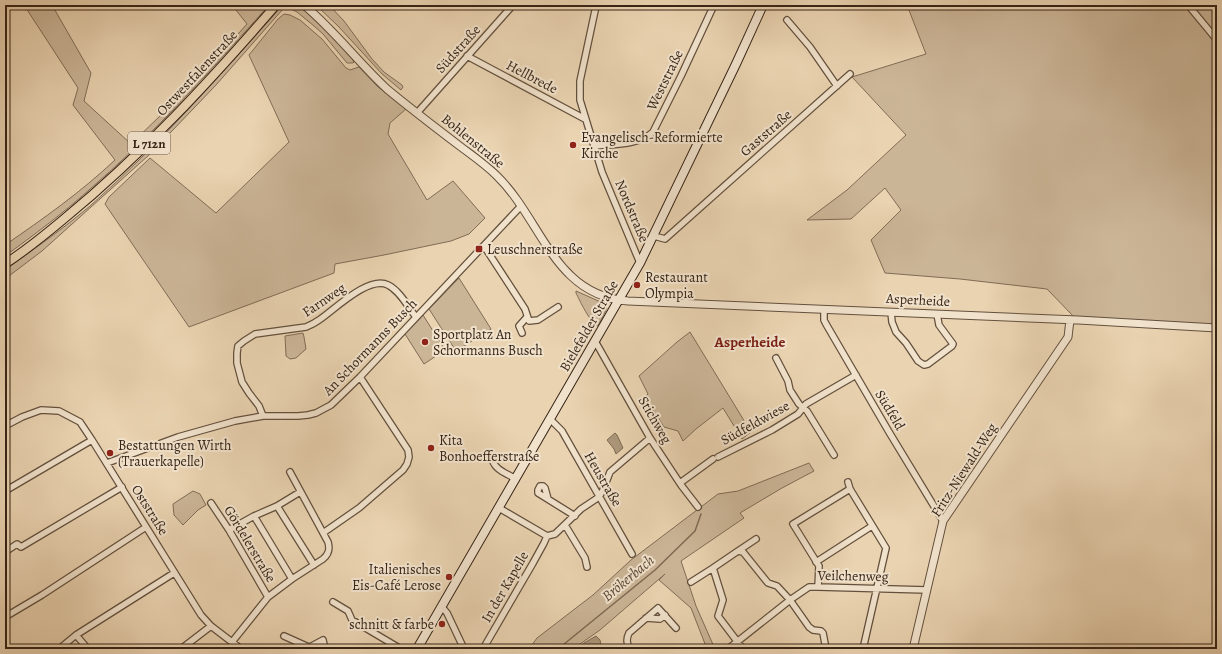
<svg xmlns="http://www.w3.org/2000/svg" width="1222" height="654" viewBox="0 0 1222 654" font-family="Alegreya,serif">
<rect width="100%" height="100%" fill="#ead3b1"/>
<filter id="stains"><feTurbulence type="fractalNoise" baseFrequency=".005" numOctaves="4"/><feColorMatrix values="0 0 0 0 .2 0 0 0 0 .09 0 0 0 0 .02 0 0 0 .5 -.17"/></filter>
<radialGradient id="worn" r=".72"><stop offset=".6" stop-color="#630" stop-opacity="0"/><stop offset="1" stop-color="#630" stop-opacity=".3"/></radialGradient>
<path fill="#cbb597" stroke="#806c56" d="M24,5H52L91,73L84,101L131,144L194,83L247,24L232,5H269C212,69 154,134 89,190C62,214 34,235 5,256V245C43,219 81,192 115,160L73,105L78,88Z
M283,5H298L305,11L331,35L351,57L354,62L353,63H347L323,34L314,26L297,12L289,8L283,9L216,85L149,155L42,251L5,279V270C34,249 63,229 90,206C160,144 221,74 283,5Z
M316,5H329L344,21L372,59L384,72L402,85L403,87L401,90L382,74L339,27Z
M907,5H1185L1217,44V325L1074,317L1047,289L960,279L885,273L871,240L901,210L885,188L851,219L807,220L847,190L906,135L852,77L926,54Z
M1191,5H1217V38Z
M284,14L290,15L300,20L322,39L346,68L350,70L359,67L377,86L406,109L390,123L388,134L427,200L453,181L485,218L469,234L451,241L384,255L335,264L334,273L189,327L105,204L109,197L150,158L216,213L289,142L249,55L278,19Z
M459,278L491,329L456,351L429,309Z
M576,291L603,303L607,308L598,326C590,323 580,301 576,293Z
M423,315L445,350L424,364L405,334Z
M690,332L751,432L742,439L723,408L696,429L683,441L678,431L664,427L645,397L648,394L639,376L677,342Z
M303,333L304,337L306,349L296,358L290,359L286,356L285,336Z
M809,463L814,471L782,488L740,513L744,518L681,561L696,606L715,649H707L691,608L659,580L665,574L600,630L573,649H529L537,638L593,595L631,560L718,494L738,491Z
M193,491L200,494L206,505L198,510L183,525L174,515L173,504Z"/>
<path fill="#ad987c" stroke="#7d6a53" d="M615,433L617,435L623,448L616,454L614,449L607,440Z
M596,636L600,640L602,649H580V648L584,643Z"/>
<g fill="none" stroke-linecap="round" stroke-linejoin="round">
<path stroke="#7d6a53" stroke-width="1.5" d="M558,649L655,570L695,531L701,514"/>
<g stroke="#63503d" stroke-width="8">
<path id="minor" d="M592,5H606
M1188,5L1217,40
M596,6L580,81V100L602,172L640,263
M787,20L810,47L837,86
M467,56L585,119
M417,113L513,5
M595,146C613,144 640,145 653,132L681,76L714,5
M654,236L665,239L850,74
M484,246L525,309L529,321L538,320L558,307
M824,309V320L826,324L889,432L943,521
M891,312L892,322L896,332L906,343L918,361L924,365L928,364L952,346L953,344L939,325L937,314
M522,333L519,326L527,317
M595,341L650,438L681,485L698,507
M776,358L788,381L790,390L799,404L807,411L834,455
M263,416L259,406L249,393L242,382L237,363V353L238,346L244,341L255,334L306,327C311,325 315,323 319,320C334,310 369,275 388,285C400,291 408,307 416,317
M550,419L562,431L632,554
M5,426L22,417L41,410L59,411L80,422L92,440L201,615L211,626L241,649
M492,456C492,469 506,473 516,479
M718,457L772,430L798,414L806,404L856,375
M107,463L178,437L235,421L263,416H298L308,415L316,413L331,405L360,377L521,206
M848,482L850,489
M680,483L713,459
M5,491L92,440
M548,499L545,488L543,486H540L538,490V493L575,516
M211,503L229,530L268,597
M277,506L314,565
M499,508L547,536L555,534L581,509L599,497L603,490L610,472L650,438
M254,516L292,579
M565,525L585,558L587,567
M229,530L254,516L277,506L300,492
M323,533L359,508L403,470L407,464L409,457L408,450L360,377
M738,551L756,539
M5,552L17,544L21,547L122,487
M816,562L872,526
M691,582L713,568
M818,587L819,566L793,524L850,489L886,548L863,649
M333,602L348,611L352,620L401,649
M442,607L447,613L464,649
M5,617L42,595L146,527
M646,618L660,619L665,615
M76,635L88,649
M284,636L313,649
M232,642L268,597L292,579L323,559C329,554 330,549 328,542L290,472
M310,647L323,640L325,649
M59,649L76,635L174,573
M181,649L211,626
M483,649L533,563L544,543L547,536
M629,649C627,643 626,639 629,633L658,608L676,628
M728,649L790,600L809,587H818L927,590
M743,649L718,616L723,600L713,568L738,551L743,552L768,583L777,586L790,600L809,627L813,630L821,631L823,633L826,649"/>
</g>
<g stroke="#63503d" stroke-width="9">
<path id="tertiary" d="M304,5C334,30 358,62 387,89C411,109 436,128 461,147C473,156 486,165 497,176C542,220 554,296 628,301L1078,320L1217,328
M913,649L943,521L1068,337L1070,320"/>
</g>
<g stroke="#362416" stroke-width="10">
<path id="secondary" d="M417,649L640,263L736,64L763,5"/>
</g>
<g stroke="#362416" stroke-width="10">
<path id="primary" d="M5,264C26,250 46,234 65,218C143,154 210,81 276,5"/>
</g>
<use href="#minor" stroke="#f1e2cc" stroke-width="5.5"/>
<use href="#tertiary" stroke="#f1e2cc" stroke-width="7"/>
<use href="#secondary" stroke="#f1e2cc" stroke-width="8"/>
<use href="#primary" stroke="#ead3b1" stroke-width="8"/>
</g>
<g fill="#8f2418" stroke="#f1e2cc" stroke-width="1.5">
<circle cx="573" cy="145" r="4"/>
<rect x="475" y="245" width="8" height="8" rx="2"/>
<circle cx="637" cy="285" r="4"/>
<circle cx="425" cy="342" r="4"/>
<circle cx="431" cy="448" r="4"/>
<circle cx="110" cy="453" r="4"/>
<circle cx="449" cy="577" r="4"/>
<circle cx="442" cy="624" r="4"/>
</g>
<g text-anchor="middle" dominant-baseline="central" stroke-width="4" stroke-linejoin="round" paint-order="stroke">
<rect fill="#f1e2cc" stroke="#6e5d4d" stroke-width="1" x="128" y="132" width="42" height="22" rx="3"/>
<g font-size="13" font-weight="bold" fill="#362416">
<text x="149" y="143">L 712n</text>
</g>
<g font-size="14" fill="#362416" stroke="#f1e2cc">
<text transform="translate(458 49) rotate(-48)">Südstraße</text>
<text transform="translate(197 73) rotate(-47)">Ostwestfalenstraße</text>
<text transform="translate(532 77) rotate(28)">Hellbrede</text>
<text transform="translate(665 80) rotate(-64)">Weststraße</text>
<text transform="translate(766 133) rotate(-41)">Gaststraße</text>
<text transform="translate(473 141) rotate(39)">Bohlenstraße</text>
<text transform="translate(632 211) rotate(67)">Nordstraße</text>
<text transform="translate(324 300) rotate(-34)">Farnweg</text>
<text transform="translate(918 300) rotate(3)">Asperheide</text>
<text transform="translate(589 326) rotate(-60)">Bielefelder Straße</text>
<text transform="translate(370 347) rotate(-46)">An Schormanns Busch</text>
<text transform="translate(890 410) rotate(59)">Südfeld</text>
<text transform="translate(655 420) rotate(60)">Stichweg</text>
<text transform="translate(755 423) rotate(-29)">Südfeldwiese</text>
<text transform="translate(964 470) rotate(-57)">Fritz-Niewald-Weg</text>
<text transform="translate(603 479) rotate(60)">Heustraße</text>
<text transform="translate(150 510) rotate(58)">Oststraße</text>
<text transform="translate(250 544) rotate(59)">Gördelerstraße</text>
<text transform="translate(853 576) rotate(1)">Veilchenweg</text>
<text transform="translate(505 587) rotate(-60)">In der Kapelle</text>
</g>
<g font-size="14" fill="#362416" stroke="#f1e2cc" text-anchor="start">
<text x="581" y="137">Evangelisch-Reformierte<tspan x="581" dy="16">Kirche</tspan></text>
<text x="487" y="249">Leuschnerstraße</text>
<text x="645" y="277">Restaurant<tspan x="645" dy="16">Olympia</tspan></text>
<text x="433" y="334">Sportplatz An<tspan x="433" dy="16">Schormanns Busch</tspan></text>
<text x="439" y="440">Kita<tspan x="439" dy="16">Bonhoefferstraße</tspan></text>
<text x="118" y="445">Bestattungen Wirth<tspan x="118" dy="16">(Trauerkapelle)</tspan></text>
<text x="441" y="569" text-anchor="end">Italienisches<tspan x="441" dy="16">Eis-Café Lerose</tspan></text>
<text x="434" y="624" text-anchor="end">schnitt &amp; farbe</text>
</g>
<g font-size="15" font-weight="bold" fill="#7a1f14" stroke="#f1e2cc">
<text x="750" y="342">Asperheide</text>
</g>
<g font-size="15" font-style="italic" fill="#5a4735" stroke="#f1e2cc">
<text transform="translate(628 578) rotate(-40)">Brökerbach</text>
</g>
</g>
<rect width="1222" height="654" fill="none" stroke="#ead3b1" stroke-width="20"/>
<rect x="6" y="6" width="1210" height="642" fill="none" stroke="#362416" stroke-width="2"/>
<rect x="10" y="10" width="1202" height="634" fill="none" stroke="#362416"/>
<rect width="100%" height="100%" filter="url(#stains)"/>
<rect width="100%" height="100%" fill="url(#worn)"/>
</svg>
